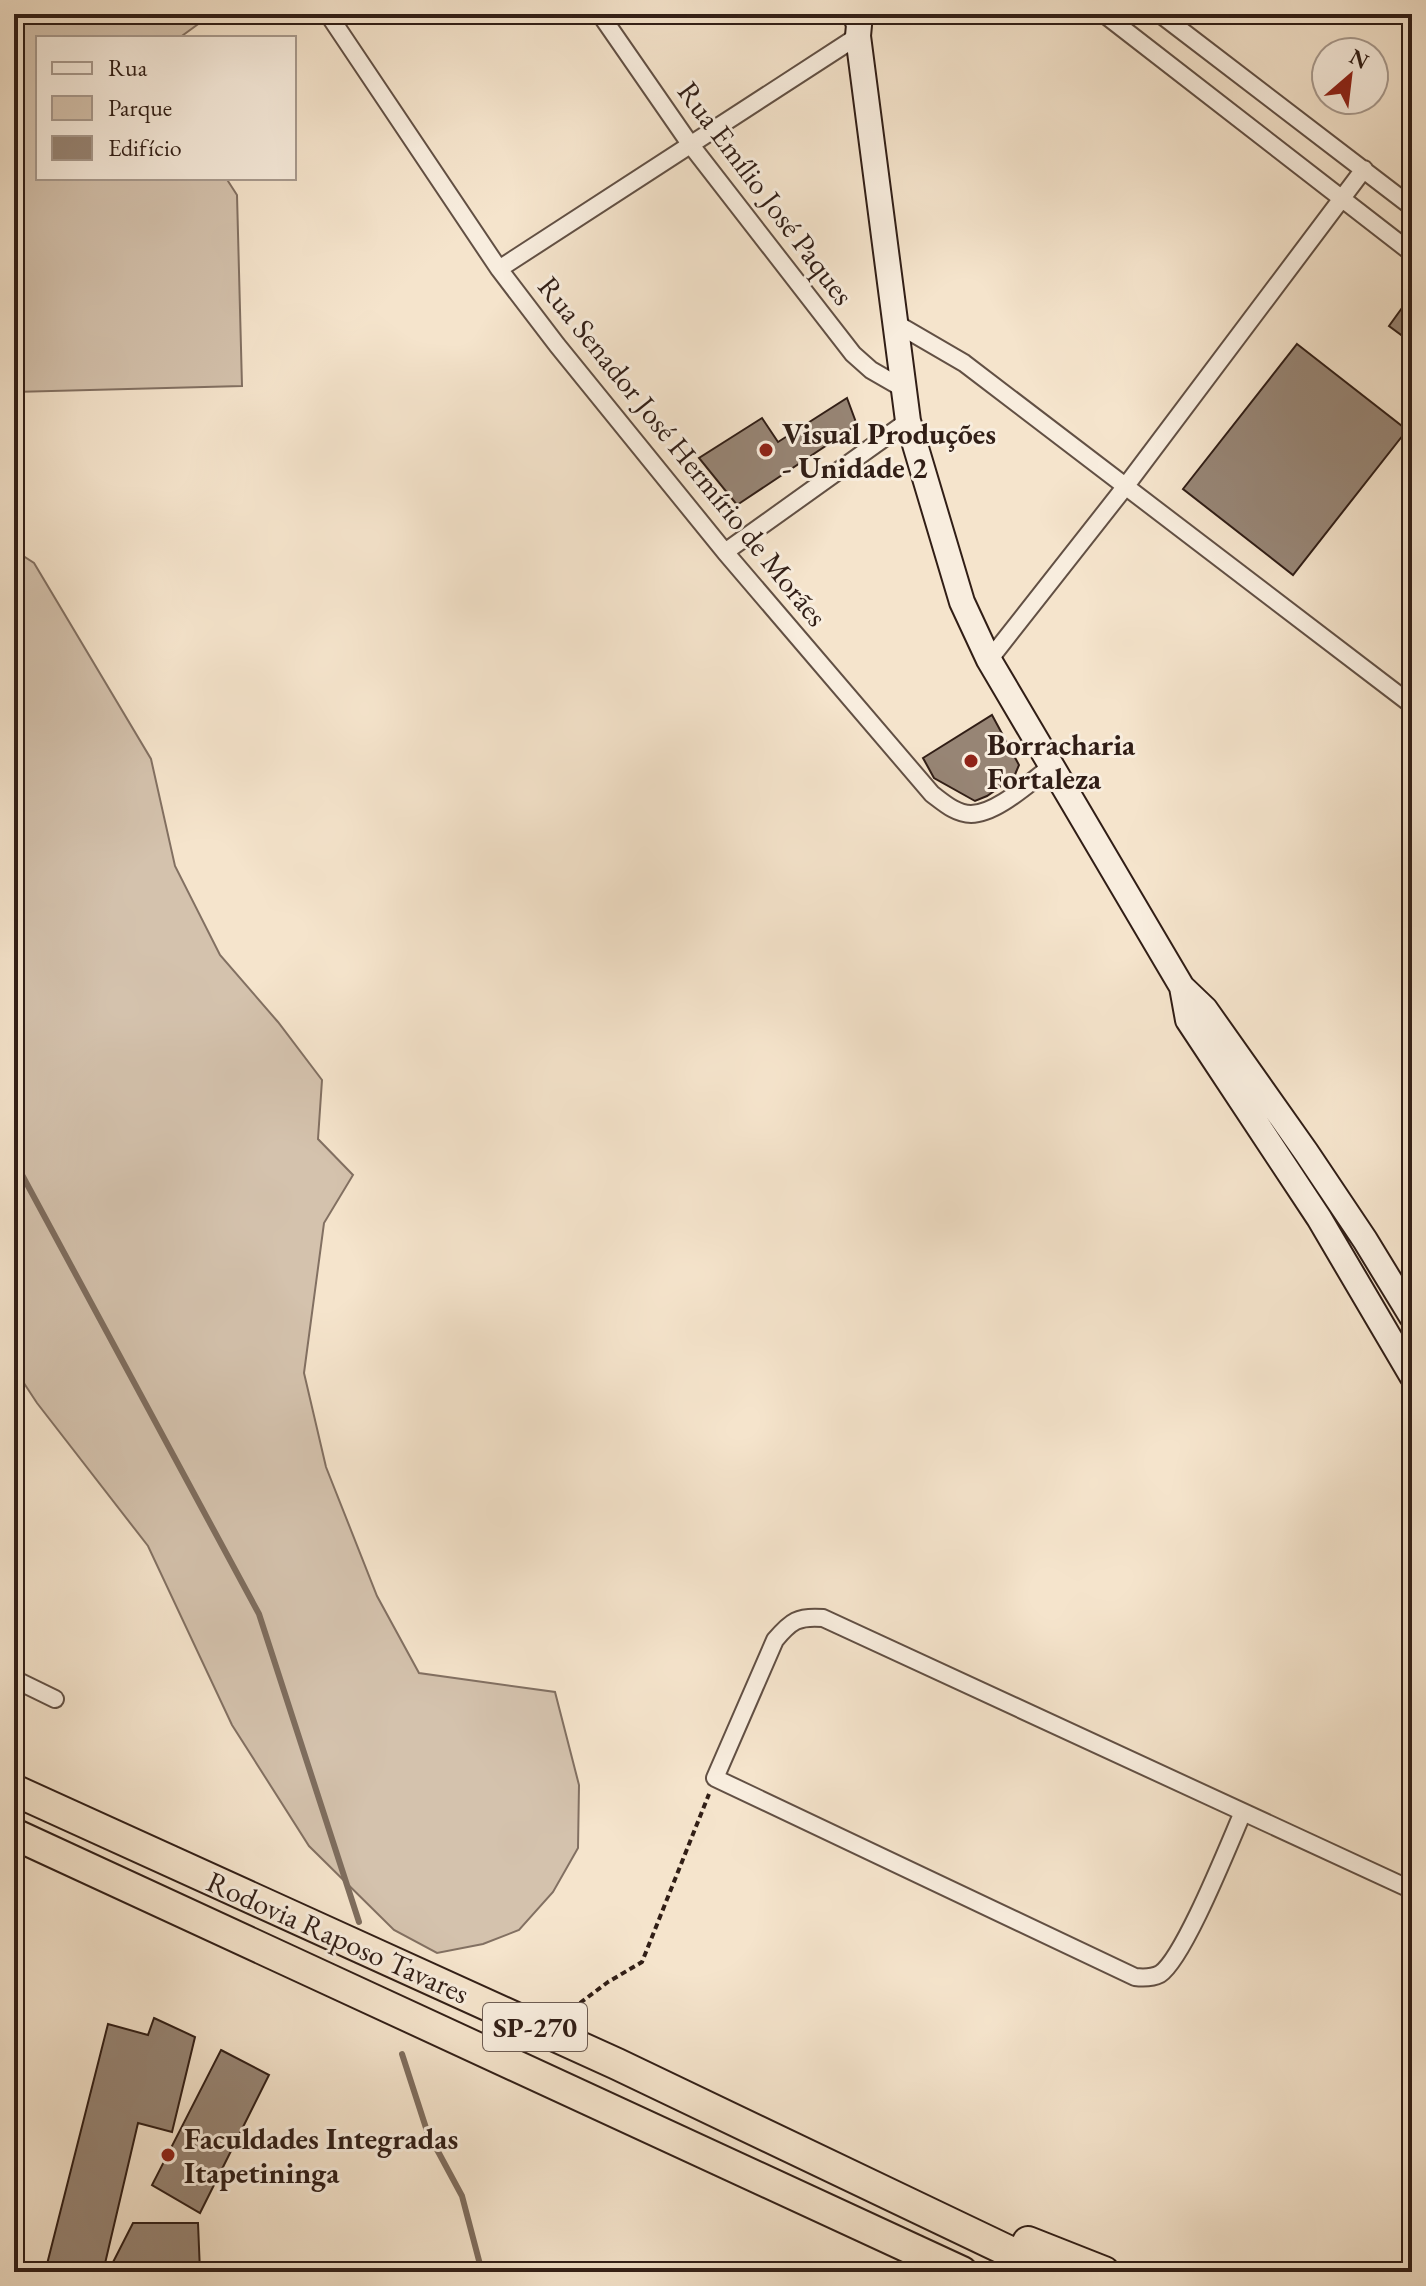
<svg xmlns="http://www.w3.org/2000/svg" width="1426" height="2286" viewBox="0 0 1426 2286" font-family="'EB Garamond',serif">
<rect width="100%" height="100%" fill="#f5e4cc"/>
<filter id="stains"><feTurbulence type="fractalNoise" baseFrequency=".0025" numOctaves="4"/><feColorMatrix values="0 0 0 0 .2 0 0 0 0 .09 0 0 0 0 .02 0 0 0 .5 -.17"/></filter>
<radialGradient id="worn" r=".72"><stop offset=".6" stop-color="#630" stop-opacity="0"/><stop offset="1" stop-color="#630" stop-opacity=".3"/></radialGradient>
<path fill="#d4c2ad" stroke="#827062" stroke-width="2" d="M14,14H212L179,38H38V178H226L237,195L242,386L14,392Z
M14,550L34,563L151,759L175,866L220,955L278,1022L322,1080L318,1139L353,1175L324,1223L304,1373L326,1467L377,1596L419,1673L555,1692L579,1785L578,1848L553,1892L519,1930L483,1944L437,1953L394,1930L309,1846L232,1725L148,1546L37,1403L14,1368Z"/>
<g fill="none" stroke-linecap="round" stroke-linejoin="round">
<path stroke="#7e6d5e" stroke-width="6" d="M14,1160L259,1614L359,1922
M402,2054L427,2131L462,2196L482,2272"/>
</g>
<path fill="#978575" stroke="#311e16" stroke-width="2" d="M1412,294V343L1389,326Z
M1297,344L1407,430L1293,575L1183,489Z
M847,398L857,425L737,505L699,458L762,418L778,442Z
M992,715L1019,765L1014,777L987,796L975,801L934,778L923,758Z
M154,2018L195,2037L172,2132L138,2123L103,2272H45L108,2024L148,2035Z
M221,2050L269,2075L200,2213L152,2185Z
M133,2223H198L200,2272H108Z"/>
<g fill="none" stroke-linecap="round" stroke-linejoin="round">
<g stroke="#625044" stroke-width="20">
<path id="minor" d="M328,14L499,269L557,345L725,552L932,794C944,803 956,814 971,814C997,814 1031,781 1052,766
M600,14L690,144L853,354L871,370L904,389
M1104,14L1412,253
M1160,14L1412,207
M499,269L858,36
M897,324L964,363L1412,705
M725,552L908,421
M989,660L1125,487L1364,169
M14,1679L55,1699
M1243,1812C1229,1844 1184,1958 1160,1974C1152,1978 1144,1978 1135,1977L715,1778L775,1640C791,1621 798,1616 823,1618L1412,1890"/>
</g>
<g stroke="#311e16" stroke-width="28">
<path id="secondary" d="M855,14L859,25L858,36L908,421L962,602L989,660L1182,987L1205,1009L1306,1152L1365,1240L1412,1317
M1182,987L1188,1020L1319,1218L1412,1376"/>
</g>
<g stroke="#311e16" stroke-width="34">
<path id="motorway" d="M14,1790L617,2064L1052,2272
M14,1834L962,2272
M1028,2242L1104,2272"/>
</g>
<path stroke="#311e16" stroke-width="4" stroke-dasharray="6 4" stroke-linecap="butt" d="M564,2015L608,1982L642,1962L709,1794"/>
<use href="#minor" stroke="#f8edde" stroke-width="16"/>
<use href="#secondary" stroke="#f8edde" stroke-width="24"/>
<use href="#motorway" stroke="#f5e4cc" stroke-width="30"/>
</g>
<g fill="#8f2418" stroke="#f8edde" stroke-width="3">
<circle cx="766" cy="450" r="8"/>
<circle cx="971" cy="761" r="8"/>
<circle cx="168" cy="2155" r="8"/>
</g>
<g text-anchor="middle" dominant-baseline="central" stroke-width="6" stroke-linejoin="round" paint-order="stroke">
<rect fill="#f8edde" stroke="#6d5c52" stroke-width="2" x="483" y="2003" width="104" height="48" rx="6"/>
<g font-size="28" font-weight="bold" fill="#311e16">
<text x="535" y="2027">SP-270</text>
</g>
<g font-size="30" fill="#311e16" stroke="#f8edde">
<text transform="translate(766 193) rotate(53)">Rua Emílio José Paques</text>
<text transform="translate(683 451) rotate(51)">Rua Senador José Hermírio de Morães</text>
<text transform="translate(338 1937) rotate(24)">Rodovia Raposo Tavares</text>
</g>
<g font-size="30" font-weight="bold" fill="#311e16" stroke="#f8edde" text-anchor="start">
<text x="782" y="433">Visual Produções<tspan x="782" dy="34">- Unidade 2</tspan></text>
<text x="987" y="744">Borracharia<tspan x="987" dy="34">Fortaleza</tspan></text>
<text x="184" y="2138">Faculdades Integradas<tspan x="184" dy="34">Itapetininga</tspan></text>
</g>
</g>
<rect width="1426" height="2286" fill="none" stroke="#f5e4cc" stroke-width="48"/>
<rect x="16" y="16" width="1394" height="2254" fill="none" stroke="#311e16" stroke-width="4"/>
<rect x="24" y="24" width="1378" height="2238" fill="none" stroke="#311e16" stroke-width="2"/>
<rect x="36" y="36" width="260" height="144" fill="#f8edde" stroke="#a89a8e" stroke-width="2"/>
<rect x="52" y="62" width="40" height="12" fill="#f8edde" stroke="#a89a8e" stroke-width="2"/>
<text x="108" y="76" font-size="24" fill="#311e16">Rua</text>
<rect x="52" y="96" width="40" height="24" fill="#d4c2ad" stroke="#a89a8e" stroke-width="2"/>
<text x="108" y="116" font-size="24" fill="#311e16">Parque</text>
<rect x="52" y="136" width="40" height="24" fill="#978575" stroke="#a89a8e" stroke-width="2"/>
<text x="108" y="156" font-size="24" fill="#311e16">Edifício</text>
<g transform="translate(1350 76) rotate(28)"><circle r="38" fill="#f8edde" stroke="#a89a8e" stroke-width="2"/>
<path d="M0-6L14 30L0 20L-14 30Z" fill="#8f2418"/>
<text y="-12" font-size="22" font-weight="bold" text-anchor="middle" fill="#311e16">N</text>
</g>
<rect width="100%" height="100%" filter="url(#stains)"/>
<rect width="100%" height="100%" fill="url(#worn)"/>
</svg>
